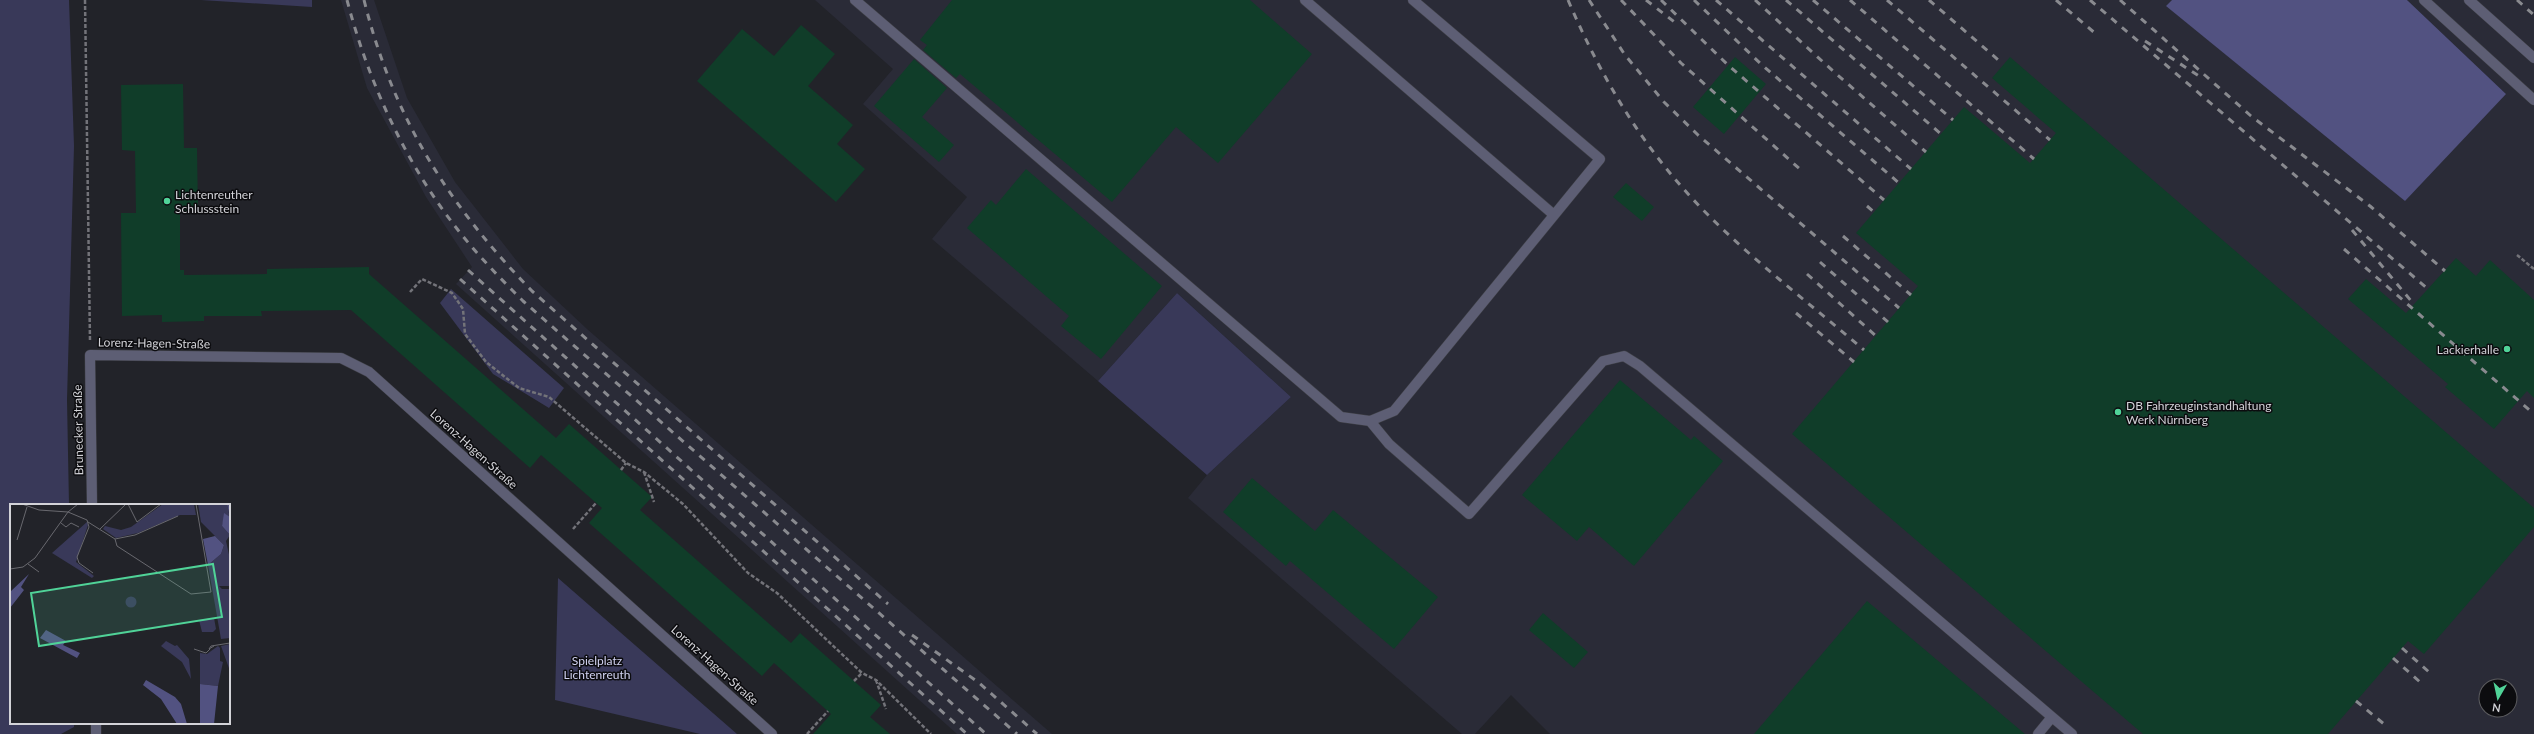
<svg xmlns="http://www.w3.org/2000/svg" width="2534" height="734" viewBox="0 0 2534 734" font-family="Lato,sans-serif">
<rect width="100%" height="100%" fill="#222329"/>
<path fill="#2a2b37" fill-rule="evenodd" d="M341,0H374L407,98L455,182L523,269L587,329L1052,734H957L456,284L472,267L426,197L367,88Z
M815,0H2172L2166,6L2506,94L2407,0H2534V734H1550L1511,695L1475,734H1462L1188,498L1207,475L1291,397L1177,293L1098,381L932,239L967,197L863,104L893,69ZM2486,686H2510V710H2486Z"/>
<path fill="#393959" d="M0,0H69L74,146L67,400L69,505H11V723H74V727L61,734H0Z
M201,0H312V7Z
M451,289L564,388L549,408L493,374L440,303Z
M1177,293L1291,397L1207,475L1098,381Z
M558,578L737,734H700L555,700Z"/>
<path fill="#525281" d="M2172,0H2407L2506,94L2405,201L2166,6Z"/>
<path fill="#103d29" d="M952,0H1250L1312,54L1218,163L1176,127L1112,202L960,74L956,78L923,50L927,45L920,40Z
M801,25L835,54L808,86L853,125L837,144L865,169L836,202L697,81L742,29L774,56Z
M1735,57L1766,84L1724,134L1693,107Z
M2010,57L2534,508V527L2424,654L2408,641L2328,734H2143L1792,434L1918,286L1856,233L1964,107L2030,163L2056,133L1992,78Z
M914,59L947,88L922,117L954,145L939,162L874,106Z
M183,84L184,148H197L198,212H180V270H184V275L267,274V269L369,267V274L556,438L569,424L652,497L640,510L791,643L800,633L881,705L870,717L890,734H813L831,714L774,663L762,676L589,523L602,508L541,455L530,468L351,310L261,311L262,316H204V321L162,322V315L122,316L121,213H136L135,151L122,150L121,85Z
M1026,169L1162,286L1101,359L1061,326L1069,316L967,228L991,200L996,205Z
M1626,183L1654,207L1642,221L1613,197Z
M2456,258L2476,276L2490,260L2534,300V398L2527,391L2494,429L2445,387L2448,384L2348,299L2366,279L2406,313Z
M1620,380L1691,440L1694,436L1723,461L1634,566L1589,527L1577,541L1522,495Z
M1252,478L1315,531L1333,510L1438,597L1394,649L1290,561L1286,566L1223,512Z
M1867,601L2025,734H1754Z
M1543,613L1588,652L1574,668L1529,630Z"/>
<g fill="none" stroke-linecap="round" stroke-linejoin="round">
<g stroke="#3e3f45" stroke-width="11">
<path id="service" d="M855,0L1341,417L1370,421L1394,411L1600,159L1413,0
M1305,0L1554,215
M2424,0L2534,100
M2469,0L2534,58
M1370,421L1389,444L1469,514L1603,361L1624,356L1640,366L2072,734
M2038,734L2052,717"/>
</g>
<g stroke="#3e3f45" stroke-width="11">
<path id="minor" d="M92,505L90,355L341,358L369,372L772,734
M96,734V723"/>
</g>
<path stroke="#737379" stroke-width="2.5" stroke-dasharray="4 2" stroke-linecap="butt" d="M85,0L90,341
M2517,255L2534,269
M410,292L422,279L452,293L463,309L465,334L486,362L519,388L549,397L626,463L644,472L683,504L748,573L777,593L862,673L876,680L931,734
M621,470L626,463
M644,472L654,502
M573,529L596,503
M876,680L886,709
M854,681L862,673
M807,734L828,711"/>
<use href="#service" stroke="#5d5e74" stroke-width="10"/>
<use href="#minor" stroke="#5d5e74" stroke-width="10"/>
<path stroke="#898a8f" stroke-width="3" stroke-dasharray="7 7" stroke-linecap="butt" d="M347,0C371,92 415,184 479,255C493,271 508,286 523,301L1017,734
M364,0C393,117 448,205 532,291L888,604
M1568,0C1599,72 1636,137 1689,195C1739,250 1807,301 1864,350
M1589,0L1625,55L1664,102L1698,135L1899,308
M1621,0L1681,63L1802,171
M1646,0L1677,24
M1661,0L1728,65L1884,200
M1694,0L1762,65L1899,183
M1716,0L1911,169
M1755,0L1833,71L1926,152
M1786,0L1941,134
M1813,0L1953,120
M1850,0L2034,159
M1887,0L2050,140
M1929,0L2003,64
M2056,0L2096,34
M2090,0L2428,289
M2120,0L2251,116L2370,206L2445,271
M2517,0L2534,15
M2145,41L2202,78
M1867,206L1874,212
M2352,230L2412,302
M1843,236L1911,295
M2344,249L2534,414
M1820,262L1888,322
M468,270L986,734
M1807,274L1876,336
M460,279L967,734
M1796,313L1854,362
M912,635L978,682L1037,734
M2402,648L2429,672
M2393,658L2420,682
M2356,701L2384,724"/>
</g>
<g fill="#50d398" stroke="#0c0c0f" stroke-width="1.5">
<circle cx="167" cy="201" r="4"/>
<circle cx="2507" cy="349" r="4"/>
<circle cx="2118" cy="412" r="4"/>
</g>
<g text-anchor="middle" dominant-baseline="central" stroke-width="3" stroke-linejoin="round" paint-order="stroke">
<g font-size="12" fill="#d3d3d8" stroke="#0c0c0f" text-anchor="start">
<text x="175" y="194">Lichtenreuther<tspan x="175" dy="14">Schlussstein</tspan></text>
<text x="2499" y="349" text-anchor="end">Lackierhalle</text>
<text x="2126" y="405">DB Fahrzeuginstandhaltung<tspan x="2126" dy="14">Werk Nürnberg</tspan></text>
</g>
<g font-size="12" fill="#d3d3d8" stroke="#0c0c0f">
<text transform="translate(154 343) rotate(1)">Lorenz-Hagen-Straße</text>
<text transform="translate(78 430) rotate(-91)">Brunecker Straße</text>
<text transform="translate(474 449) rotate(42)">Lorenz-Hagen-Straße</text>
<text transform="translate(715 665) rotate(42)">Lorenz-Hagen-Straße</text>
</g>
<g font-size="12" fill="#d2d3f2" stroke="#0c0c0f">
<text x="597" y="660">Spielplatz<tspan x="597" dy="14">Lichtenreuth</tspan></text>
</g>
</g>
<g transform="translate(10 504)">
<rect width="220" height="220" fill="#222329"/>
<path d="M153,0H184L186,11H170L128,29L106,34L93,25L95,22L111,26L121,23ZM188,0H217L220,14L215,10L212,22L220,31L216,37L220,55V82H209L212,85H220V134L211,135L198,61L211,50L214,41L191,18ZM77,18L78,21L66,58L84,72L82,74L42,49ZM115.5 98a5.5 5.5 0 1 1 11 0a5.5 5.5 0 1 1-11 0ZM204,114L206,125L203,128H192L189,116ZM156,137L165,142L167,141L179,155L181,175L172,158L151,142ZM220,140V167L211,142ZM208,142L210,144V157L213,158L208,182L190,180V149L197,150Z" fill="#393959"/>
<path d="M217,0L220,2V31L212,22L214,9L220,13ZM205,32L214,41L211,50L198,61L193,35ZM19,70L11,83L14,86L0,104V88ZM36,126L56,137L53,141L70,149L67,154L30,134ZM136,176L165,193L171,200L177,220H167L151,195L133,181ZM190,180L208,182L204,220H190Z" fill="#525281"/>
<path fill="none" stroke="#69696f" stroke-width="1" d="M12,0L29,6L58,8L77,16L79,23L67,53L69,59L83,69M118,0L127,18L151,0M78,18L105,35L107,42L181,90L201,88L186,0M51,19L56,23L61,19L69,23M90,25L116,0M105,35L125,31L168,12M7,36L17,3M18,60L29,68M0,65L13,63L25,54L58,8L68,0M204,142L199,145L201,142L220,139M184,145L196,149L200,145"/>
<path fill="#50d398" fill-opacity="0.15" stroke="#50d398" stroke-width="2" d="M203,60L212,113L29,142L21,89Z"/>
<rect width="220" height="220" fill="none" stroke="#d3d3d8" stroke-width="2"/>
</g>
<g transform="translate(2498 698) rotate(189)"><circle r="19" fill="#0c0c0f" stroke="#5c5c5f"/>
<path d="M0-3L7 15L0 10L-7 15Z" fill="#50d398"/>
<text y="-6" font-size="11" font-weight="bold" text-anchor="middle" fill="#d3d3d8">N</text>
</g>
</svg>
